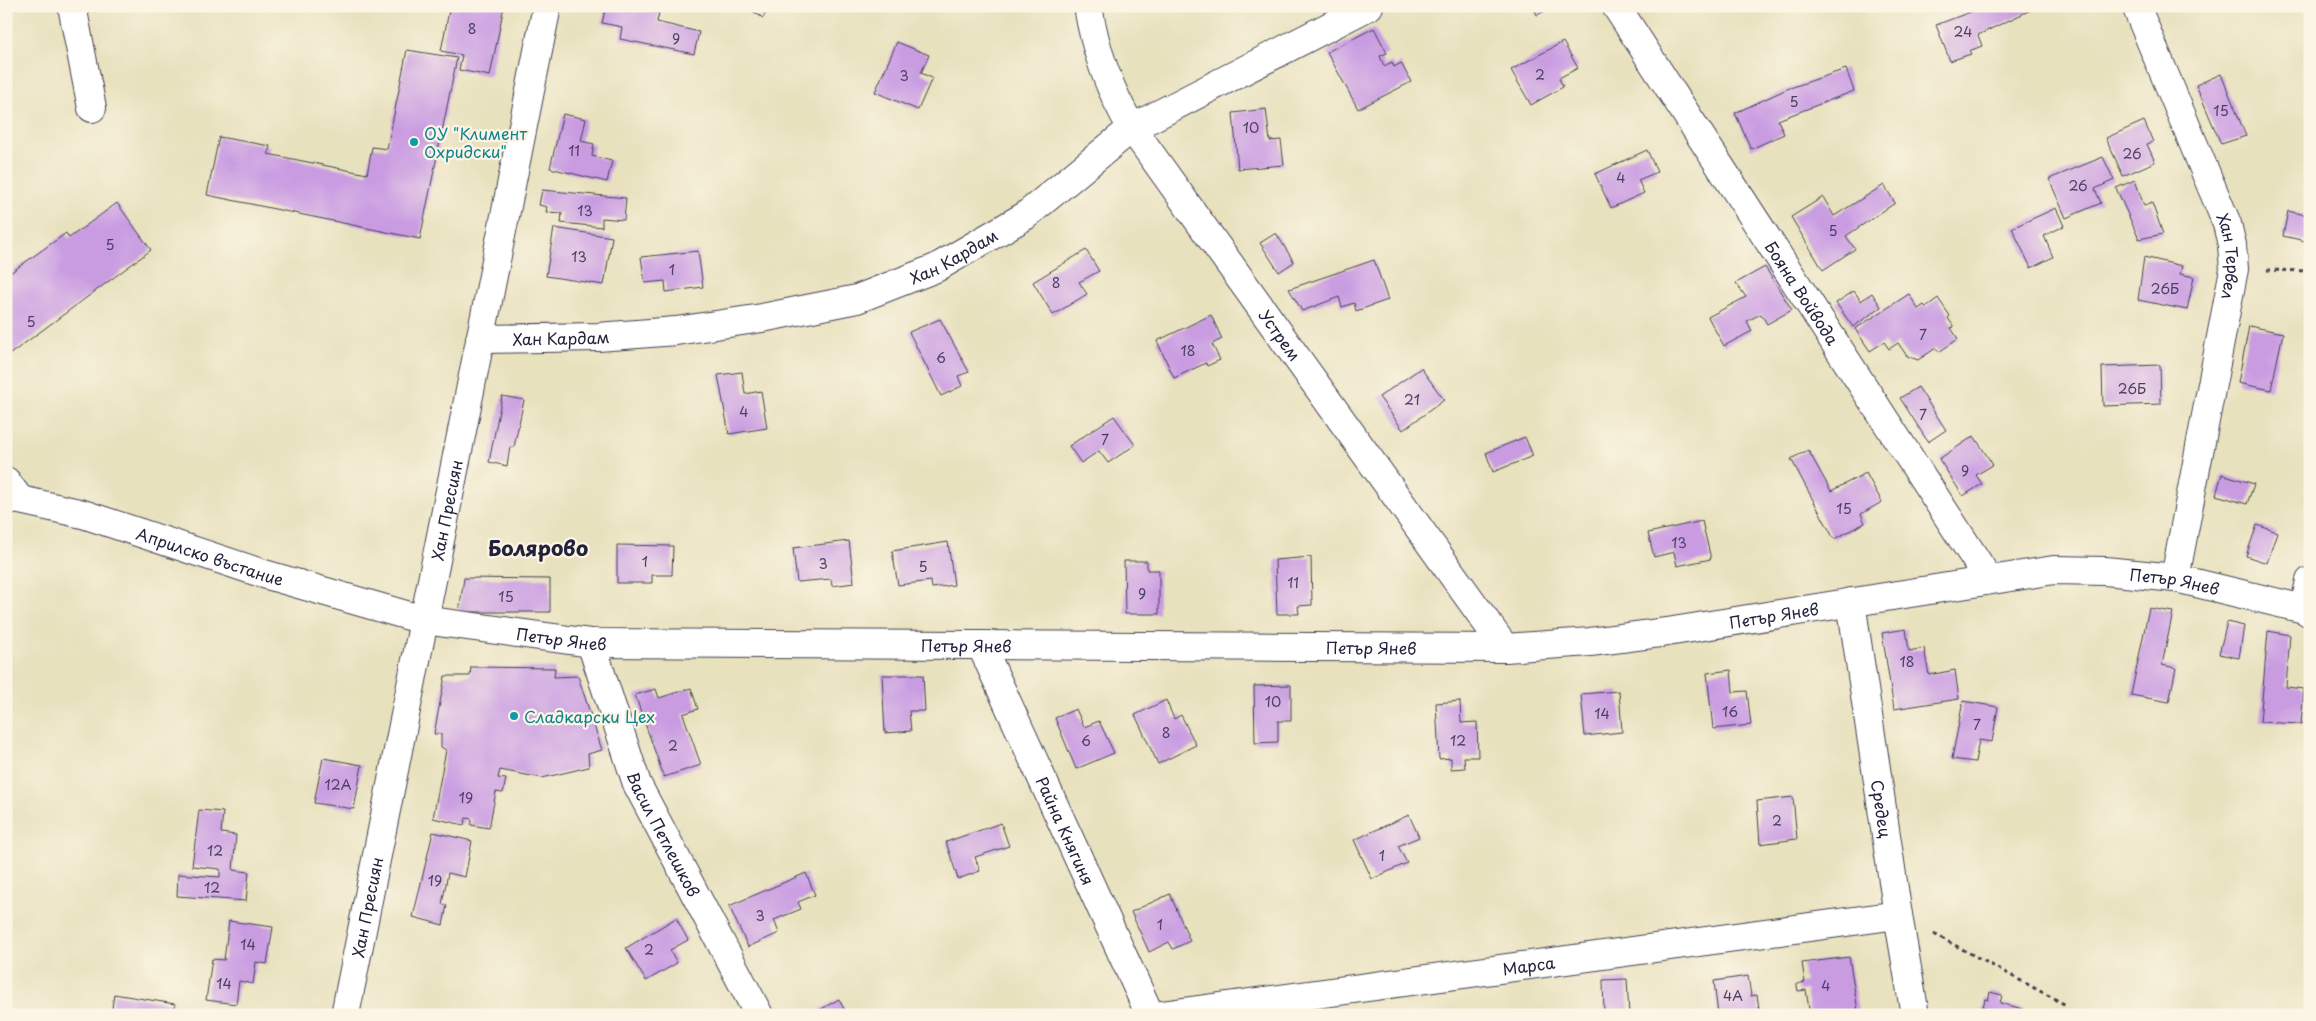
<svg xmlns="http://www.w3.org/2000/svg" width="2316" height="1021" viewBox="0 0 2316 1021" font-family="'Playpen Sans',sans-serif">
<rect width="100%" height="100%" fill="#fcf5e5"/>
<filter id="ink" filterUnits="userSpaceOnUse"><feTurbulence type="fractalNoise" baseFrequency=".02" numOctaves="2"/><feDisplacementMap in="SourceGraphic" scale="10" xChannelSelector="R" yChannelSelector="G"/><feConvolveMatrix kernelMatrix="1 2 1 2 8 2 1 2 1" color-interpolation-filters="sRGB"/></filter>
<filter id="wash" filterUnits="userSpaceOnUse"><feTurbulence type="fractalNoise" baseFrequency=".0096" numOctaves="4" result="noise"/><feDisplacementMap in="SourceGraphic" scale="20" xChannelSelector="R" yChannelSelector="G"/><feGaussianBlur stdDeviation="1.12" result="paint"/><feColorMatrix in="noise" values="0 0 0 0 0 0 0 0 0 0 0 0 0 0 0 0 0 1.4 0 .05"/><feComposite in="paint" operator="in"/></filter>
<g filter="url(#wash)">
<rect width="100%" height="100%" fill="#e8e1be"/>
<g id="blocks">
<path fill="#c99ce2" d="M450,6H504L490,76L459,70L462,55L441,51Z
M606,6H631L659,13L657,22L699,32L694,54L620,39L622,27L602,23Z
M745,6H770L763,18Z
M1533,6H1555L1537,15Z
M1986,6H2039L1978,35L1982,46L1969,51L1971,54L1950,61L1936,25Z
M1374,28L1387,53L1380,56L1384,66L1392,62L1394,67L1401,63L1411,82L1358,109L1327,52Z
M897,42L929,55L921,73L932,78L918,110L875,92Z
M1563,42L1578,68L1559,78L1563,87L1531,105L1511,70Z
M407,50L457,58L420,239L207,195L219,137L270,146L268,154L367,174L372,147L387,149Z
M1846,69L1854,91L1778,120L1784,134L1751,149L1735,113L1787,89Z
M2221,74L2246,136L2221,144L2196,85Z
M1266,109L1270,141L1281,140L1284,165L1238,169L1233,113Z
M563,114L586,119L581,141L594,144L592,156L612,161L607,182L550,168Z
M2144,121L2153,142L2147,144L2155,162L2123,176L2106,138Z
M1647,150L1657,172L1638,180L1644,193L1611,208L1595,174Z
M2103,157L2114,180L2095,189L2101,203L2066,218L2049,179Z
M2135,180L2144,206L2152,203L2163,234L2139,239L2116,188Z
M1884,185L1895,203L1846,236L1855,249L1823,270L1791,217L1823,197L1834,216Z
M542,190L626,198L624,220L602,218V227L561,223L562,213L546,212L547,207L539,205Z
M117,203L151,250L6,357V276L66,233L69,238Z
M2056,208L2064,226L2044,236L2053,257L2031,268L2012,228Z
M2288,211L2310,216V242L2283,236Z
M554,228L612,237L604,285L546,276Z
M1276,233L1294,262L1279,272L1260,243Z
M1086,250L1099,271L1079,282L1087,294L1053,315L1033,282Z
M698,251L703,287L666,292L665,281L645,283L641,257Z
M2144,257L2182,266L2180,274L2194,277L2187,310L2138,300Z
M1374,260L1388,300L1356,311L1354,303L1342,307L1339,297L1302,311L1289,289Z
M1765,267L1792,310L1767,324L1761,314L1747,321L1752,331L1724,346L1708,317L1746,297L1736,283Z
M1854,291L1861,301L1872,293L1881,307L1853,327L1836,303Z
M1909,294L1918,309L1924,305L1926,307L1938,298L1950,316L1948,318L1954,327L1951,328L1958,339L1939,352L1936,348L1918,360L1907,356L1898,343L1889,349L1884,342L1870,351L1855,329Z
M1211,315L1222,339L1212,344L1220,360L1207,366L1206,363L1174,378L1157,341Z
M940,319L969,372L958,376L962,386L941,396L909,332Z
M2249,326L2283,333L2271,390L2238,383Z
M2160,365L2161,404L2103,406L2102,367Z
M1421,368L1444,400L1403,430L1379,397Z
M742,372L745,394L761,391L767,428L729,434L718,375Z
M1918,387L1946,430L1928,442L1900,398Z
M502,396L524,400L514,447H510L507,466L489,462Z
M1114,416L1135,445L1108,463L1099,451L1081,463L1069,446Z
M1974,436L1993,465L1976,475L1982,484L1963,496L1939,459Z
M1525,437L1533,456L1493,472L1486,453Z
M1808,450L1831,491L1866,473L1882,502L1861,514L1865,523L1834,539L1791,459Z
M2222,474L2254,484L2247,504L2216,495Z
M1702,521L1711,559L1677,566L1674,552L1654,557L1648,533Z
M2257,525L2277,532L2267,563L2246,556Z
M849,541L854,583L832,586L831,579L797,582L793,548Z
M948,542L954,585L932,588L931,581L898,585L892,551Z
M617,545L673,546L672,575H652V583H617Z
M1311,557L1312,605L1298,606L1299,614H1277L1275,560Z
M1124,561H1147V570H1159V614H1125Z
M464,578L550,579V612H459Z
M2149,608L2173,612L2162,665L2176,668L2169,702L2131,695Z
M2227,622L2244,626L2239,658L2219,654Z
M1906,629L1909,651L1924,648L1929,675L1955,670L1959,699L1894,709L1882,633Z
M2268,631L2290,635L2286,687L2304,689L2301,724L2260,722Z
M471,667L555,668L554,677L578,676L602,750L588,754L589,767L542,778L500,770L498,778L506,779L503,793L496,792L489,828L471,825L472,819L466,818L464,825L433,818L446,750L441,747V734H434L445,676H470Z
M1731,670L1733,692L1747,691L1751,725L1713,729L1707,673Z
M882,675H923L925,711H909L911,731L885,733Z
M1291,685V721H1278V742L1255,743L1254,686Z
M691,688L698,709L683,714L701,765L664,777L635,695L656,689L659,698Z
M1619,691L1622,732L1585,736L1581,694Z
M1166,700L1174,719L1181,715L1196,745L1158,764L1135,715Z
M1460,701L1461,723L1477,722L1478,757H1464L1465,768L1451,769V758L1439,759L1436,703Z
M1963,701L1998,707L1992,742L1979,740L1975,762L1952,759Z
M1076,709L1084,727L1099,721L1114,753L1076,769L1055,718Z
M323,758L362,765L354,809L314,803Z
M1793,797L1797,839L1760,844L1757,801Z
M199,810L223,812L221,833L236,835L233,870L249,872L246,901L177,896L178,874L220,877V869L192,866Z
M1409,815L1419,837L1398,846L1407,863L1372,879L1354,840Z
M1001,823L1009,846L975,857L980,871L958,879L946,842Z
M433,832L472,841L465,877L448,873L442,904L447,905L443,925L413,917Z
M806,873L815,895L798,902L801,909L774,920L779,933L748,947L729,906Z
M1170,894L1190,941L1173,949L1169,942L1149,952L1131,912Z
M676,918L688,940L670,950L677,963L646,981L626,948Z
M229,921L273,927L267,964L256,962L253,984L239,981L236,1004L206,1000L212,959L224,960Z
M1849,957L1858,1011L1835,1015H1810L1806,990L1798,991L1797,986V984L1805,982L1802,963Z
M1748,976L1751,996L1757,995L1760,1015H1718L1714,981Z
M1627,979L1629,1015H1604L1603,980Z
M1990,992L2002,995L2000,1003L2023,1009L2021,1015H1981L1985,999L1988,1000Z
M114,994L175,1004L173,1015H111Z
M839,999L847,1015H811Z"/>
</g>
</g>
<g filter="url(#ink)">
<use href="#blocks" fill-opacity="0" stroke="#403f4f" stroke-width="1"/>
<g fill="none" stroke-linecap="round" stroke-linejoin="round">
<g stroke="#403f4f" stroke-width="30">
<g id="street">
<path d="M72,6L92,108"/>
<path id="s1" d="M1088,6C1095,50 1109,90 1132,128L1505,648"/>
<path id="s2" d="M1616,6L1989,580"/>
<path id="s3" d="M2136,6L2227,224L2232,245L2234,269L2175,578"/>
<path id="s4" d="M480,339L598,337L676,331L762,318L857,299L936,268L1025,216L1132,128L1369,6"/>
<path id="s5" d="M6,481L20,500L83,514L264,574L423,620L591,643L1505,648L1590,642L1667,632L2054,570L2105,571L2175,578L2304,609L2310,613"/>
<path id="s6" d="M1851,602L1898,915L1915,1015"/>
<path d="M2304,609L2310,581"/>
<path id="s7" d="M591,643L637,784L759,1015"/>
<path id="s8" d="M981,645L1150,1015"/>
<path id="s9" d="M345,1015L547,6"/>
<path id="s10" d="M1161,1015L1898,915"/>
</g>
</g>
<path stroke="#403f4f" stroke-width="3" stroke-dasharray="4 4" stroke-linecap="butt" d="M2267,270L2310,271
M1934,934L2066,1005"/>
<use href="#street" stroke="#fff" stroke-width="28"/>
</g>
</g>
<g fill="#0f9aa8" stroke="#fcf5e5" stroke-width="2">
<circle cx="414" cy="142" r="5"/>
<circle cx="514" cy="716" r="5"/>
</g>
<g text-anchor="middle" dominant-baseline="central" stroke-width="4.5" stroke-linejoin="round" paint-order="stroke">
<g font-size="14" fill="#4c4065">
<text x="472" y="28">8</text>
<text x="1963" y="31">24</text>
<text x="676" y="38">9</text>
<text x="1540" y="74">2</text>
<text x="904" y="75">3</text>
<text x="1794" y="101">5</text>
<text x="2221" y="110">15</text>
<text x="1251" y="127">10</text>
<text x="574" y="150">11</text>
<text x="2132" y="153">26</text>
<text x="1621" y="177">4</text>
<text x="2078" y="185">26</text>
<text x="585" y="210">13</text>
<text x="1833" y="230">5</text>
<text x="110" y="244">5</text>
<text x="579" y="256">13</text>
<text x="672" y="269">1</text>
<text x="1056" y="282">8</text>
<text x="2165" y="288">26Б</text>
<text x="31" y="321">5</text>
<text x="1923" y="334">7</text>
<text x="1188" y="350">18</text>
<text x="941" y="357">6</text>
<text x="2132" y="388">26Б</text>
<text x="1412" y="399">21</text>
<text x="744" y="411">4</text>
<text x="1923" y="414">7</text>
<text x="1105" y="439">7</text>
<text x="1965" y="470">9</text>
<text x="1844" y="508">15</text>
<text x="1679" y="542">13</text>
<text x="645" y="561">1</text>
<text x="823" y="563">3</text>
<text x="923" y="566">5</text>
<text x="1293" y="582">11</text>
<text x="1142" y="593">9</text>
<text x="506" y="596">15</text>
<text x="1907" y="661">18</text>
<text x="1273" y="701">10</text>
<text x="1730" y="711">16</text>
<text x="1602" y="713">14</text>
<text x="1977" y="724">7</text>
<text x="1166" y="732">8</text>
<text x="1086" y="740">6</text>
<text x="1458" y="740">12</text>
<text x="673" y="745">2</text>
<text x="338" y="784">12А</text>
<text x="466" y="797">19</text>
<text x="1777" y="820">2</text>
<text x="215" y="850">12</text>
<text x="1382" y="855">1</text>
<text x="435" y="880">19</text>
<text x="212" y="887">12</text>
<text x="760" y="915">3</text>
<text x="1160" y="924">1</text>
<text x="248" y="944">14</text>
<text x="649" y="949">2</text>
<text x="224" y="983">14</text>
<text x="1826" y="985">4</text>
<text x="1733" y="995">4А</text>
</g>
<g font-size="16" fill="#0d838f" stroke="#fcf5e5" text-anchor="start">
<text x="424" y="133">ОУ "Климент<tspan x="424" dy="18">Охридски"</tspan></text>
<text x="524" y="716">Сладкарски Цех</text>
</g>
<g font-size="16" fill="#22223b" stroke="#fcf5e5">
<text stroke="none"><textPath href="#s4" startOffset="486">Хан Кардам</textPath></text>
<text stroke="none"><textPath href="#s3" startOffset="269">Хан Тервел</textPath></text>
<text stroke="none"><textPath href="#s2" startOffset="342">Бояна Войвода</textPath></text>
<text stroke="none"><textPath href="#s1" startOffset="385">Устрем</textPath></text>
<text stroke="none"><textPath href="#s4" startOffset="81">Хан Кардам</textPath></text>
<text stroke="none"><textPath href="#s9" startOffset="515">Хан Пресиян</textPath></text>
<text stroke="none"><textPath href="#s5" startOffset="222">Априлско въстание</textPath></text>
<text stroke="none"><textPath href="#s5" startOffset="2204">Петър Янев</textPath></text>
<text stroke="none"><textPath href="#s5" startOffset="1799">Петър Янев</textPath></text>
<text stroke="none"><textPath href="#s5" startOffset="584">Петър Янев</textPath></text>
<text stroke="none"><textPath href="#s5" startOffset="989">Петър Янев</textPath></text>
<text stroke="none"><textPath href="#s5" startOffset="1394">Петър Янев</textPath></text>
<text stroke="none"><textPath href="#s6" startOffset="209">Средец</textPath></text>
<text stroke="none"><textPath href="#s8" startOffset="204">Райна Княгиня</textPath></text>
<text stroke="none"><textPath href="#s7" startOffset="205">Васил Петлешков</textPath></text>
<text stroke="none"><textPath href="#s9" startOffset="110">Хан Пресиян</textPath></text>
<text stroke="none"><textPath href="#s10" startOffset="371">Марса</textPath></text>
</g>
<g font-size="21" font-weight="bold" fill="#22223b" stroke="#fcf5e5">
<text x="538" y="547">Болярово</text>
</g>
</g>
<rect width="2316" height="1021" fill="none" stroke="#fcf5e5" stroke-width="25"/>
</svg>
